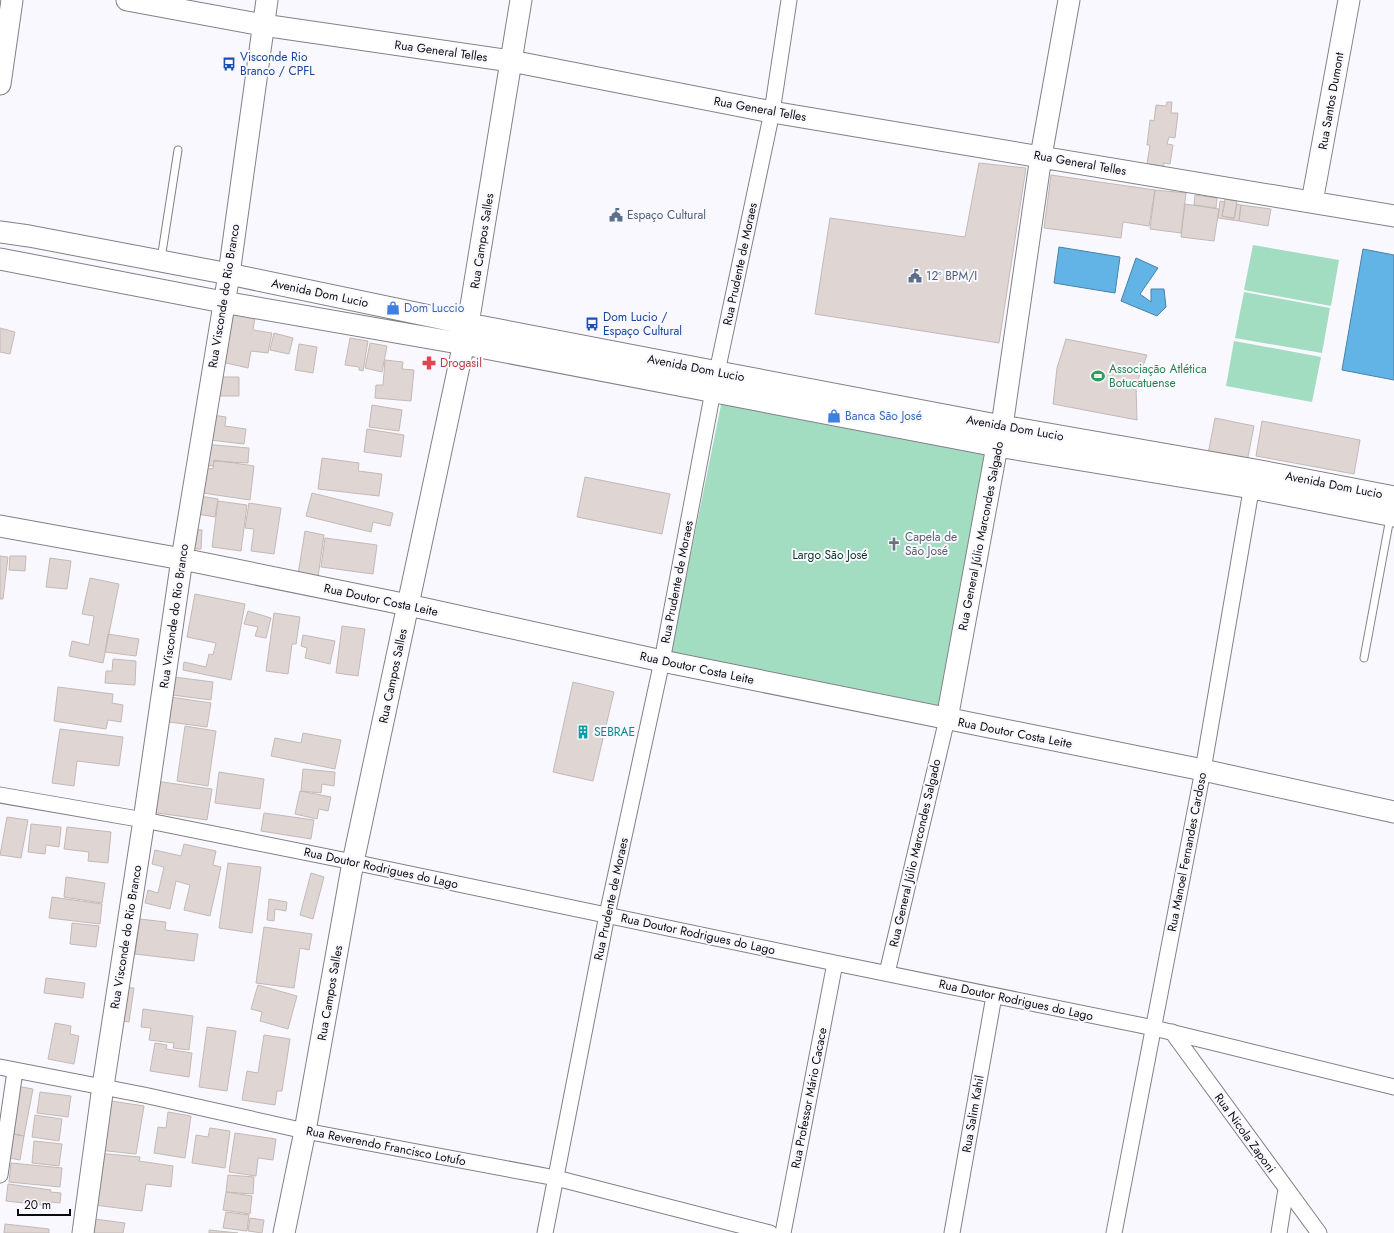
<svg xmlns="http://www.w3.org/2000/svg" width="1394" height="1233" viewBox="0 0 1394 1233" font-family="Jost,sans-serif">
<rect width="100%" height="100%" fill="#f9f8ff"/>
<path fill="#a2dcc1" d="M1253,245L1339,260L1331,306L1244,290Z
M1244,292L1330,308L1322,353L1235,338Z
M1234,341L1321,357L1312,402L1226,386Z
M722,400L988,450L942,708L669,661Z"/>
<path fill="#63b4e6" stroke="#4981a5" d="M1059,247L1120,257L1115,293L1054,283Z
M1363,249L1394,255V380L1342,370Z
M1136,258L1158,268L1140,294L1151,302V289H1164L1166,307L1157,316L1121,301Z"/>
<path fill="#dfd6d3" stroke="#c3bab7" d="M1167,102H1172L1171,113H1178L1175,138L1169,137L1167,144L1173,145L1170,164L1164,163L1163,172L1157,171V165L1147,164L1150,145H1147L1150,120L1154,121L1156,105L1166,106Z
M979,163L1026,168L999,343L815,314L830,218L965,237Z
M1051,175L1155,190L1149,226L1123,222L1121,238L1044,228Z
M1155,190L1186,193L1181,233L1150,229Z
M1195,195L1217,198L1216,208L1194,205Z
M1225,199L1237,201L1234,218L1222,216Z
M1220,201L1225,202L1222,216L1234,219L1237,204L1241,205L1239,221L1218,218Z
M1185,204L1219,209L1214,241L1181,237Z
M1241,205L1271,209L1268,226L1239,221Z
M224,312L255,317L253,330L272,333L268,353L251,351L248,368L217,361Z
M0,328L15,332L10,354L0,352Z
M274,333L293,338L289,354L270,350Z
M350,338L368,341L363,371L359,370V367L345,365Z
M1066,339L1147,355L1136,385L1137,420L1053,404L1057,368Z
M370,343L387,346L382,372L365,368Z
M299,344L317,347L313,373L295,370Z
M385,360L403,362L402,369L414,370L411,401L375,398L376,385H383Z
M218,377H239V396H217Z
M372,405L402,410L399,431L369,427Z
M213,415L226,417L225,426L246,429L244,444L210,440Z
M1215,418L1254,426L1247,462L1208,454Z
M1262,421L1360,440L1354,474L1256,456Z
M367,429L404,435L401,457L364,452Z
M204,444L249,448L248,463L214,461L213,466L202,465Z
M322,458L359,463L358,471L382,474L379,496L318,489Z
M214,460L254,466L250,500L196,492L199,467L213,469Z
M585,477L670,494L662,534L577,517Z
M312,493L393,513L390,526L373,522L371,532L306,516Z
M194,495L218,499L215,517L191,513Z
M218,501L247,505L241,551L212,547Z
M249,503L281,508L274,554L251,551L254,529L245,528Z
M188,529L202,530L201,549H187Z
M305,531L324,535L318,577L298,574Z
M325,538L377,545L373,574L321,567Z
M0,556L8,557L3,599H0Z
M10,556H26L25,571L9,570Z
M50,558L71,561L67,589L46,587Z
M90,578L119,584L103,663L69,656L72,641L89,645L94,616L82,614Z
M195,594L245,604L231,680L183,670L184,662L206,667L209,654L213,655L216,643L187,637Z
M248,611L271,618L266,638L255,636L258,627L244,624Z
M274,613L300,617L296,644H292L288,674L266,671Z
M342,626L365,629L358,676L336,673Z
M108,634L139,639L136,656L105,652Z
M303,635L335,641L330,664L305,658L307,648L301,646Z
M113,659L136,661L135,685L105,683L106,671H112Z
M174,677L213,682L211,700L172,695Z
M573,682L614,692L593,781L553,772Z
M58,687L113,694L112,703L123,705L121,722L108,720L106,729L54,721Z
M164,696L211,703L207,727L161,721Z
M185,726L216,731L208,786L177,781Z
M60,729L123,737L119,766L77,761L74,786L52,783Z
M303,733L341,740L335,769L271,756L275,738L301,743Z
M303,769L335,772L334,786L322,784L321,793L301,791Z
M219,772L264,779L260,809L215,803Z
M155,781L212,789L207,820L150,812Z
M300,791L331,797L328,811L319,809L317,819L295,814Z
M264,813L314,820L311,839L261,831Z
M7,817L28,820L21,858L0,855Z
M31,824L61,827L59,847L46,845L45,854L28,852Z
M67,827L111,832L108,863L88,861L89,852L64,849Z
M184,844L216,851L213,865L221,867L210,916L184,910L190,885L176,881L170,909L145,903L148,890L158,893L164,867L152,864L155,850L181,856Z
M228,863L261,867L252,933L219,928Z
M311,873L324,877L313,919L300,915Z
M66,877L105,883L102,903L64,897Z
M52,897L102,904L100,924L49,918Z
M269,899L287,902L286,911L275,909L274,921L267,920Z
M140,919L166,922L165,930L198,934L194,961L135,954Z
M72,923L99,926L96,947L70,944Z
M264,927L312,934L309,950L300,948L294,988L256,983Z
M46,978L85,983L83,998L44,993Z
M258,985L297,996L288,1029L260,1021L262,1012L251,1009Z
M120,987L134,988L129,1022L115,1020Z
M143,1009L193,1016L189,1050L173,1048L174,1043L149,1040L151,1028L141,1027Z
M55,1023L71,1026L70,1034L79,1036L74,1064L48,1059Z
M207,1027L236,1031L227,1091L199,1087Z
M264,1035L290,1039L282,1091H277L275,1105L242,1100L247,1071L258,1073Z
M155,1043L167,1045L166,1049L192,1053L189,1077L150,1071Z
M17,1086L33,1089L24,1136L8,1133Z
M40,1092L71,1096L68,1117L37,1113Z
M105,1100L144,1106L136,1154L98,1150Z
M168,1112L191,1116L185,1158L154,1153L158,1127L166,1128Z
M35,1115L62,1119L59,1141L32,1137Z
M210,1128L230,1131L225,1168L192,1163L196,1135L208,1137Z
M8,1133L24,1136L20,1160L4,1157Z
M235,1133L276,1139L273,1160L258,1158L256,1176L229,1172Z
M34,1141L62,1144L59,1166L32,1163Z
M97,1153L140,1157L139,1161L173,1166L171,1187L146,1184L142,1211L94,1205Z
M11,1163L62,1168L60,1187L9,1182Z
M228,1175L254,1177L253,1194L226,1192Z
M8,1184L51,1190L50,1192L61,1193L60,1203L51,1202L50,1206L6,1201Z
M226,1192L252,1196L250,1214L223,1210Z
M226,1212L249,1215L247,1231L223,1228Z
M87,1218L125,1223L123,1233H85Z
M250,1218L264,1220L262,1233L248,1231Z
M5,1224L49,1229V1233H4Z
M209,1230L238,1233H209Z"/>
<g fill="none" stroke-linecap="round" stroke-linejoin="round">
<g stroke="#828088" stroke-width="9">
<path id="lane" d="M161,259L178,150
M1364,658L1390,518"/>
</g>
<g stroke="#828088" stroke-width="17">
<path id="street" d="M0,795L144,820L353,862L835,963L1154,1028L1394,1087
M887,973L947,719
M1172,1032L1319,1233
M0,1067L144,1095L305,1131L556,1178L770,1233
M0,1175L15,1071
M545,1233L607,915L662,661L713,391L772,112L789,0
M783,1233L835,963
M952,1233L994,996
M1114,1233L1203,770L1253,479
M1279,1233L1286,1189"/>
</g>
<g stroke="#828088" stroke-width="23">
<path id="secondary" d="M127,0L263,25L511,61L772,112L1394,216
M0,84L12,0
M1312,202L1349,0
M0,232L29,236L229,274L468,324L718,372L1002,426L1255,470L1394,497
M0,259L223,302L464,344L997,446L1252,488L1394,516
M0,526L182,559L408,605L662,661L1203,770L1394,812
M947,719L997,446L1002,426L1041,156L1069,0
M83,1233L103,1086L144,820L182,559L229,274L267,0
M284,1233L305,1131L353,862L468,324L521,0"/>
</g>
<use href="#lane" stroke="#fff" stroke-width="7"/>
<use href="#street" stroke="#fff" stroke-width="15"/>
<use href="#secondary" stroke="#fff" stroke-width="21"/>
</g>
<defs>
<g id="bus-bare" transform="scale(1.08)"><path d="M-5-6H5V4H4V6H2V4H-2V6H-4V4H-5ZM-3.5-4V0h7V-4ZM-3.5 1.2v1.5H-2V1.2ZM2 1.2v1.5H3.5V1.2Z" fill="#1a4fb4" stroke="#f9f8ff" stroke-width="2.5" paint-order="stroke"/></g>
<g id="civic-bare" transform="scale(1.08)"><path d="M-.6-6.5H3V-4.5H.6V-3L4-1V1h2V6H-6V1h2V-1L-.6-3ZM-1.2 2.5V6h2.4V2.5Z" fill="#5c6f8a" stroke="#f9f8ff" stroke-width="2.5" paint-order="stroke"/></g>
<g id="shop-bare" transform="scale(1.08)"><path d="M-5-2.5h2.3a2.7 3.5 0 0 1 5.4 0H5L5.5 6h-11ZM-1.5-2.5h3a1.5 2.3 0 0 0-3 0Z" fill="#3f7fe0" stroke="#f9f8ff" stroke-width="2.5" paint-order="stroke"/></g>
<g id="pharmacy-bare" transform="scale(1.08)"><path d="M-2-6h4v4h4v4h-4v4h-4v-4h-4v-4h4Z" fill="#e0444e" stroke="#f9f8ff" stroke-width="2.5" paint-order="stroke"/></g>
<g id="stadium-bare" transform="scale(1.08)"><path d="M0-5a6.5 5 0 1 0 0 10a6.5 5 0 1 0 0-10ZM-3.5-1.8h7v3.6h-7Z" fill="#2e9e5b" stroke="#f9f8ff" stroke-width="2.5" paint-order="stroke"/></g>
<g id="church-bare" transform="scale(1.08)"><path d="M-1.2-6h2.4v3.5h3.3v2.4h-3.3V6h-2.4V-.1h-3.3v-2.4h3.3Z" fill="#6b7280" stroke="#f9f8ff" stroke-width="2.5" paint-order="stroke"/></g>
<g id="building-bare" transform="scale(1.08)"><path d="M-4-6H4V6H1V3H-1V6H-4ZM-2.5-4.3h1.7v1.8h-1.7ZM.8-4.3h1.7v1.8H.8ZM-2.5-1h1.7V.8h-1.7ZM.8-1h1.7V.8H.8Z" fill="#0f9aa8" stroke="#f9f8ff" stroke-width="2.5" paint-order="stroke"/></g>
</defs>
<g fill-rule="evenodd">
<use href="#bus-bare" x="229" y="64"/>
<use href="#civic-bare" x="616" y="215"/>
<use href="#civic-bare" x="915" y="276"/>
<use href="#shop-bare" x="393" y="308"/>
<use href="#bus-bare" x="592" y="324"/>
<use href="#pharmacy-bare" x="429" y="363"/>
<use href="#stadium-bare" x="1098" y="376"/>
<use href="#shop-bare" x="834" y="416"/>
<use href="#church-bare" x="894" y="544"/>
<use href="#building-bare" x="583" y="732"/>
</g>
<g text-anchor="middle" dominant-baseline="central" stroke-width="4" stroke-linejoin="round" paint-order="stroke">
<g font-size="12" fill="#0b0b0d" stroke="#f9f8ff">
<text transform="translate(441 51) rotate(8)">Rua General Telles</text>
<text transform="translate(1331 101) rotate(-80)">Rua Santos Dumont</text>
<text transform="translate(760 109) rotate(10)">Rua General Telles</text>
<text transform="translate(1080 163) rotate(10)">Rua General Telles</text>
<text transform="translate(482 241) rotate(-81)">Rua Campos Salles</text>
<text transform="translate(740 264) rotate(-78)">Rua Prudente de Moraes</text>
<text transform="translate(320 293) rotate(12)">Avenida Dom Lucio</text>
<text transform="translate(224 296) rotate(-81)">Rua Visconde do Rio Branco</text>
<text transform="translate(696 368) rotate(11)">Avenida Dom Lucio</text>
<text transform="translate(1015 428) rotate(10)">Avenida Dom Lucio</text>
<text transform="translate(1334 485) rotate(11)">Avenida Dom Lucio</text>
<text transform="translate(981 536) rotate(-79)">Rua General Júlio Marcondes Salgado</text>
<text transform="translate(677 582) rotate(-79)">Rua Prudente de Moraes</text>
<text transform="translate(381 600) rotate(12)">Rua Doutor Costa Leite</text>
<text transform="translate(174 616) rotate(-82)">Rua Visconde do Rio Branco</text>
<text transform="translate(697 668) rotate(12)">Rua Doutor Costa Leite</text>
<text transform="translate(393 676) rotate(-78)">Rua Campos Salles</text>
<text transform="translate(1015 733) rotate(11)">Rua Doutor Costa Leite</text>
<text transform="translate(1187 852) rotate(-79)">Rua Manoel Fernandes Cardoso</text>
<text transform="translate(915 853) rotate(-77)">Rua General Júlio Marcondes Salgado</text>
<text transform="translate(381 868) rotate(12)">Rua Doutor Rodrigues do Lago</text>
<text transform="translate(611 899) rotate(-78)">Rua Prudente de Moraes</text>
<text transform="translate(698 934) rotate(12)">Rua Doutor Rodrigues do Lago</text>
<text transform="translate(126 937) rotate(-81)">Rua Visconde do Rio Branco</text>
<text transform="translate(330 993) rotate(-80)">Rua Campos Salles</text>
<text transform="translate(1016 1000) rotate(12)">Rua Doutor Rodrigues do Lago</text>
<text transform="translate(809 1098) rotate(-79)">Rua Professor Mário Cacace</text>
<text transform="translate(973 1114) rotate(-80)">Rua Salim Kahil</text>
<text transform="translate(1245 1133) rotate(54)">Rua Nicola Zaponi</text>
<text transform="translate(386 1146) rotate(11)">Rua Reverendo Francisco Lotufo</text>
</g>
<g font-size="12" fill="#164399" stroke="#f9f8ff" text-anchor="start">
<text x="240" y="57">Visconde Rio<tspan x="240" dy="14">Branco / CPFL</tspan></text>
<text x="603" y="317">Dom Lucio /<tspan x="603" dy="14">Espaço Cultural</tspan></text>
</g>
<g font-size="12" fill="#4e5e75" stroke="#f9f8ff" text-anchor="start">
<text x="627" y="215">Espaço Cultural</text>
<text x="926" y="276">12º BPM/I</text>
</g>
<g font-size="12" fill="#366cbe" stroke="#f9f8ff" text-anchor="start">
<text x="404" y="308">Dom Luccio</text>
<text x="845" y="416">Banca São José</text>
</g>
<g font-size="12" fill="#be3a42" stroke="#f9f8ff" text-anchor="start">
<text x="440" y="363">Drogasil</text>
</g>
<g font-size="12" fill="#27864d" stroke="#f9f8ff" text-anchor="start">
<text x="1109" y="369">Associação Atlética<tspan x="1109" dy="14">Botucatuense</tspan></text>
</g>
<g font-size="12" fill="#5b616d" stroke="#f9f8ff" text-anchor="start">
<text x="905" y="537">Capela de<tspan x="905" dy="14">São José</tspan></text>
</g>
<g font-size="12" fill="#0a3525" stroke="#f9f8ff">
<text x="830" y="555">Largo São José</text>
</g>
<g font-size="12" fill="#0d838f" stroke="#f9f8ff" text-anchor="start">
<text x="594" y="732">SEBRAE</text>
</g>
</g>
<path d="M18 1209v6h52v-6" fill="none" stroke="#0b0b0d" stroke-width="2"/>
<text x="24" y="1209" font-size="12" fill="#0b0b0d" stroke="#f9f8ff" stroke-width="3" paint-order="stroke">20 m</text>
</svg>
